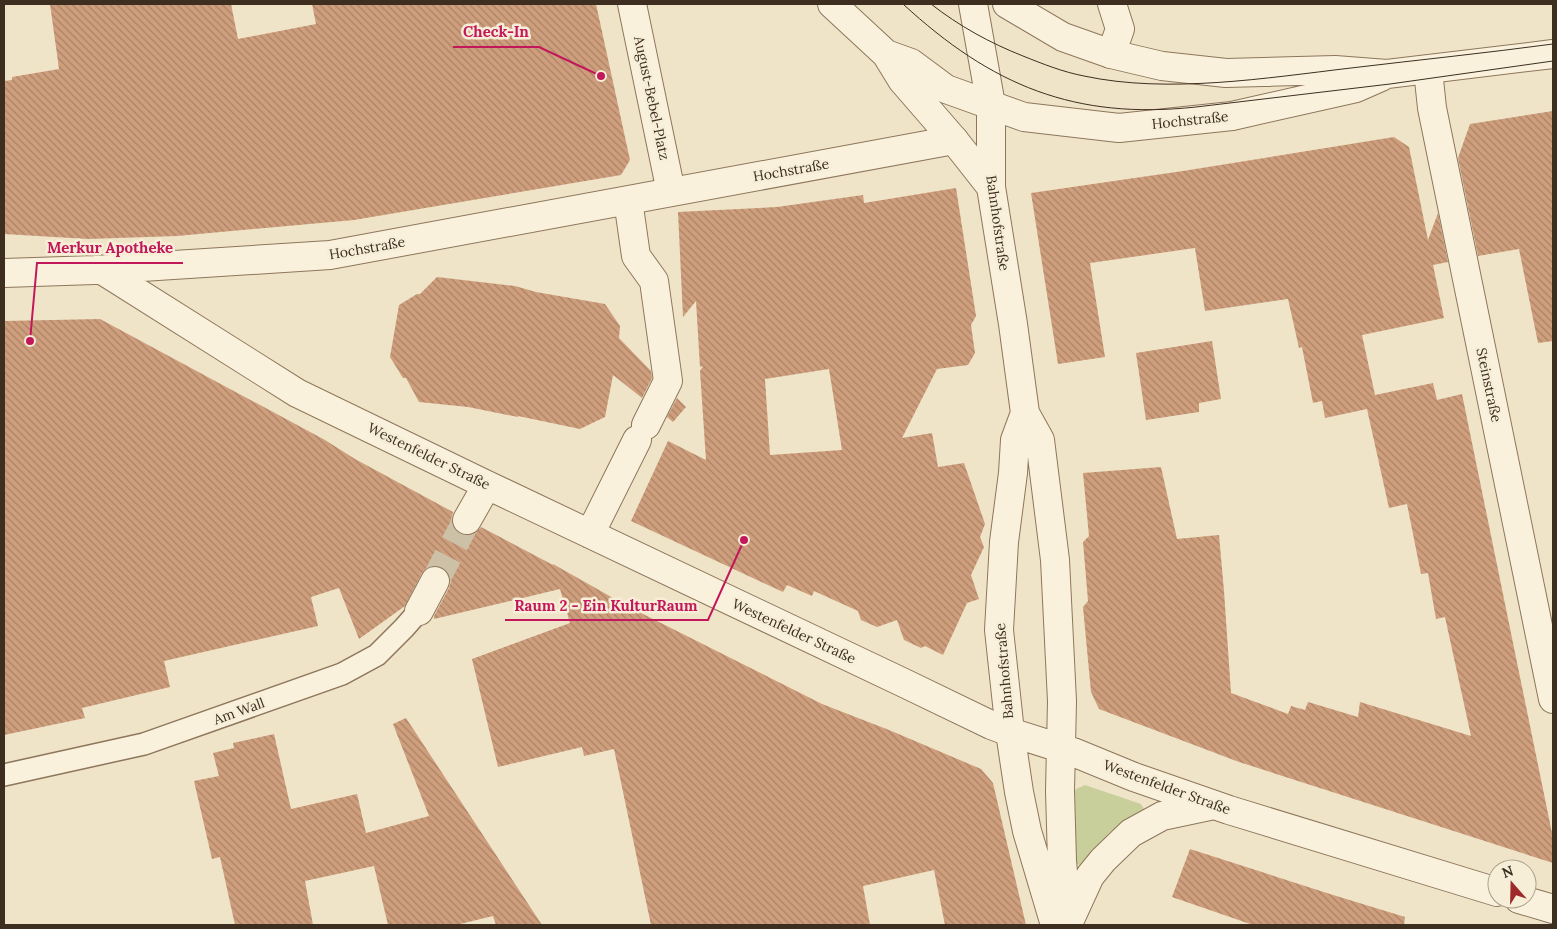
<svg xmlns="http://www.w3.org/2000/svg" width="1557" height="929" viewBox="0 0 1557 929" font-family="Lora,serif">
<defs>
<pattern id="building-back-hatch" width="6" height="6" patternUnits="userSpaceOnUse" patternTransform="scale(1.25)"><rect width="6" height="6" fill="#cf9f7d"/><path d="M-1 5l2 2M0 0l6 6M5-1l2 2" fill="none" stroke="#a98266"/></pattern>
</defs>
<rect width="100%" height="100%" fill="#f0e4c8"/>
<path fill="#c9cf9b" d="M1085,785L1141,804L1144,809L1142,812L1109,833L1081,866L1077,864L1074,861L1071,797L1076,789Z"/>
<path fill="url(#building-back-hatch)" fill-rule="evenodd" d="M50,4H231L238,39L316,24L312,4H596L630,160L621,175L354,220L177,236L88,239L4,234V81L12,80V77L59,69Z
M1553,111V341L1538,343L1519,249L1478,256L1458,158L1470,124Z
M1394,137L1409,147L1428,240L1438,213L1448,262L1433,265L1444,318L1362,335L1375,395L1433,383L1437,400L1462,394L1553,838V863L1239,762L1099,709L1091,692L1083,607L1088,601L1083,542L1089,536L1083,473L1161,467L1177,539L1219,535L1224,591L1231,693L1288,714L1291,706L1305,710L1308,702L1358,717L1360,702L1471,736L1445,617L1436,619L1428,573L1421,574L1407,504L1389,508L1367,409L1325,418L1322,401L1313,403L1302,347L1299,348L1288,299L1205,311L1195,248L1090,263L1105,357L1058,364L1031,193L1183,171Z
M956,188L976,316L971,325L975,353L968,365L937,369L902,438L932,433L938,467L964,463L985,524L980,537L984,547L971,575L979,599L967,603L943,655L925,646L921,648L904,640L897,620L877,627L861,620L858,611L814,591L812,596L787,585L783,592L631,521L668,441L706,460L700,371L703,366L700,367L696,301L683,317L678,212L777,207L863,195L864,203ZM829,369L842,450L770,455L765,379Z
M437,277L515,286L536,292L605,304L620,326L619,338L651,371L652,378L642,398L613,375L605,417L580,429L518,416V417L468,407L419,402L406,378H403L390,357L399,305L417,294H420Z
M100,319L325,440L355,459L453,512L451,520L453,527L460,534L468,536L474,534L481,527L553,565V564L629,607L822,704L889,730L981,769L993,783L1026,925H945L934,870L863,886L870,925H651L614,749L584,756L582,747L498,767L472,659L570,623L560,589L434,619V616L449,588L451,581L448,572L442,567L435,565L427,568L422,573L405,606L359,639L339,588L311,597L318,626L164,661L170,687L82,708L85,718L4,735V321Z
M1212,341L1221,399L1199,403V412L1146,420L1136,353Z
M677,398L686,407L673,422L667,417Z
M406,718L542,925H496L493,916L456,925H388L374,866L305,881L313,925H235L220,857L212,859L194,781L219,776L213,753L234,748L233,743L274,734L291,809L357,794L366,833L429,816L393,724Z
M1190,849L1330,894L1405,917L1404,925H1253L1172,897Z"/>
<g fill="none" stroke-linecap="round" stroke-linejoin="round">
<path stroke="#ccc0a6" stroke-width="28" stroke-dasharray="28 14" stroke-linecap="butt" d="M435,581L467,520"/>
<g stroke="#8d765c" stroke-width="24">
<path id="service" d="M4,775L144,744L342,674L377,655L404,628L419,611"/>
</g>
<g stroke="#8d765c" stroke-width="30">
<path id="pedestrian" d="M632,4L671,192
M1111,54L1120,29L1112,4
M628,200L636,256L654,281L668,381L646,425
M102,270L297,393L487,485L904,683L991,725L1010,732
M4,273L95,270L330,255L954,140
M467,520L487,485
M590,534L637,440
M419,611L435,581"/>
</g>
<g stroke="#8d765c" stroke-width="30">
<path id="minor" d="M1428,70L1432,108L1553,699"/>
</g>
<g stroke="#8d765c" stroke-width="30">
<path id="tertiary" d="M832,4L886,54L902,80L954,140L991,187
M973,4L991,105V187L1013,324L1025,413L1040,440L1055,560L1062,701L1060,791L1062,861L1068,925
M1007,4L1063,37L1111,54L1162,66L1226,73L1335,70L1387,74L1553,54
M886,54L911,63L946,89L1024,117L1119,128L1232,116L1356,88L1381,77
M1025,413L1015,440L1013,473L1004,542L999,630L1010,732L1019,792L1027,831L1055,925
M1010,732L1073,752L1134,777L1229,810L1497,892
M1519,899L1553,909
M1068,924L1090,876L1103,860L1131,833L1162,816L1214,805"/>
</g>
<use href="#service" stroke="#faf1dc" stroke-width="21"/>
<use href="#pedestrian" stroke="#faf1dc" stroke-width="28"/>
<use href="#minor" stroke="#faf1dc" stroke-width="28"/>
<use href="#tertiary" stroke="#faf1dc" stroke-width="28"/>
<path stroke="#3d2e20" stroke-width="1" d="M903,4C992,86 1075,120 1196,107L1390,84L1553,61
M931,4C959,26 990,43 1023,56C1043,64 1063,72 1084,76C1168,94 1266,78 1351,68C1418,60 1486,53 1553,44"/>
</g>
<g text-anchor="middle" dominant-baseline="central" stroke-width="5" stroke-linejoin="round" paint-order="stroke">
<g font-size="14" fill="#3d2e20" stroke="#f7eed8">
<text transform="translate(652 98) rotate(78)">August-Bebel-Platz</text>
<text transform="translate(1190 120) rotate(-6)">Hochstraße</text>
<text transform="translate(791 170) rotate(-10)">Hochstraße</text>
<text transform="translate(998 223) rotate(82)">Bahnhofstraße</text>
<text transform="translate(367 248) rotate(-10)">Hochstraße</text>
<text transform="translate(1489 385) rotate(78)">Steinstraße</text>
<text transform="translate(429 456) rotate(26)">Westenfelder Straße</text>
<text transform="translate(794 631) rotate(25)">Westenfelder Straße</text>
<text transform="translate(1004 671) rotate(-95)">Bahnhofstraße</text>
<text transform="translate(239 711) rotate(-20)">Am Wall</text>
<text transform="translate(1167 787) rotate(20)">Westenfelder Straße</text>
</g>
</g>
<path fill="none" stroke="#c2185b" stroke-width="2" d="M601 76L539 47H453M30 341L37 263H183M744 540L708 620H505"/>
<g fill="#c2185b" stroke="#f7eed8" stroke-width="2">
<circle cx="601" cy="76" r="5"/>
<circle cx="30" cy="341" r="5"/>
<circle cx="744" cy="540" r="5"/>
</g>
<g font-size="15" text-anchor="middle" font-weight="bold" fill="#c2185b" stroke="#f7eed8" stroke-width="5" stroke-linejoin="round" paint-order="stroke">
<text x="496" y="37">Check-In</text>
<text x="110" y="253">Merkur Apotheke</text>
<text x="606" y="611">Raum 2 - Ein KulturRaum</text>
</g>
<rect width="1557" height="929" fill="none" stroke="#3d2e20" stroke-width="10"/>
<g transform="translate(1512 884) rotate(340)"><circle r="24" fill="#f7eed8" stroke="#ada18e"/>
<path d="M0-4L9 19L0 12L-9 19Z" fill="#9e2a2b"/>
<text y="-8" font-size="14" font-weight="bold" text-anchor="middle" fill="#3d2e20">N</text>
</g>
</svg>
